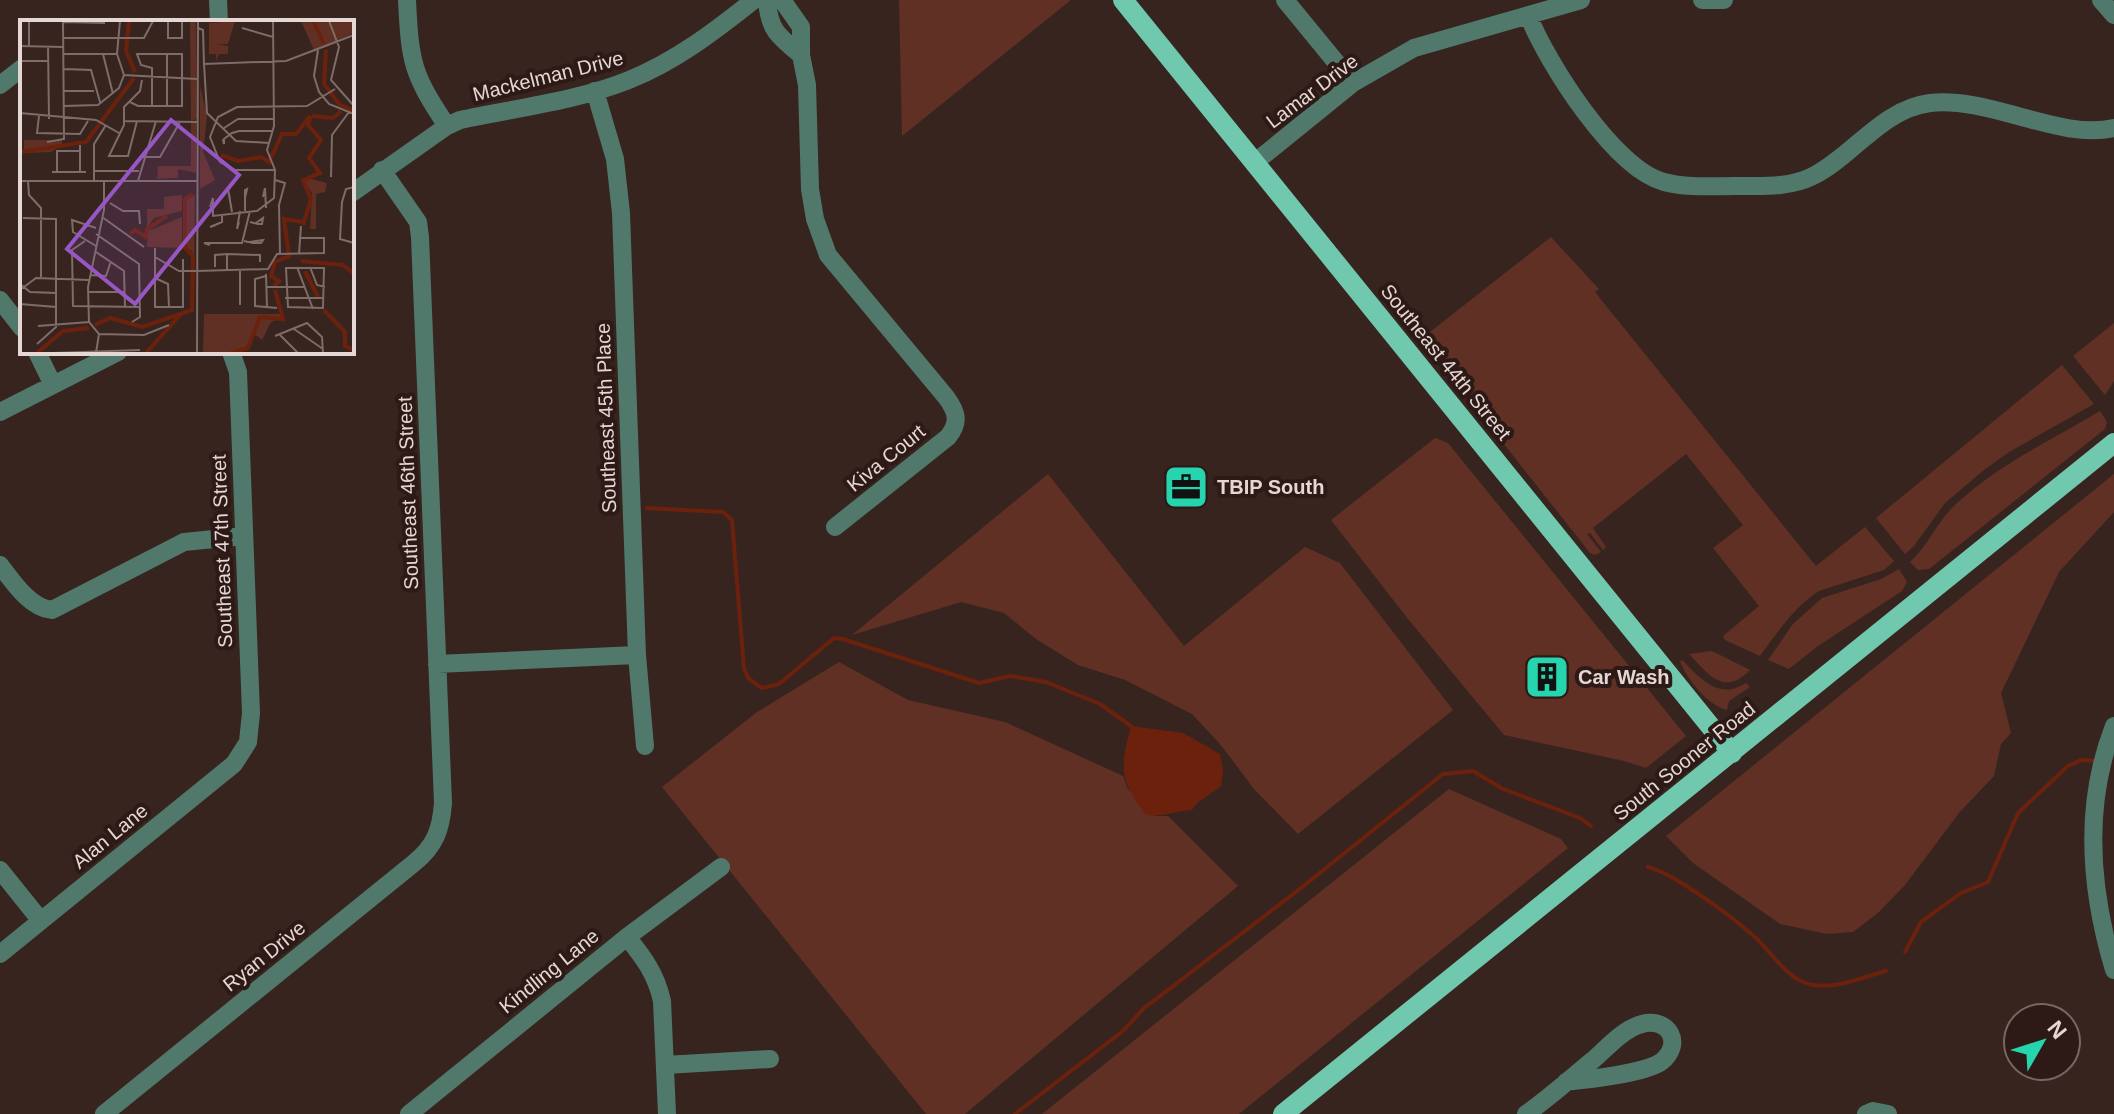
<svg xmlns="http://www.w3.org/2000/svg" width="2114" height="1114" viewBox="0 0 2114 1114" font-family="Arial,sans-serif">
<rect width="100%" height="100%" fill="#37241f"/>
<path fill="#603024" d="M899,0H1071L902,136Z
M1551,237L1599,289L1595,292L1816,566L1865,527L1894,561L1884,570L1819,591C1793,608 1778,632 1760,656L1725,640L1723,636L1759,606L1713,548L1743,525L1686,454L1593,528L1606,547L1603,550L1590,533L1587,534L1601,552L1595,555L1590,553L1421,339Z
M2114,323V381L2105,395L2073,356Z
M2062,365L2094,404L2009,452L1984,470L1945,503L1914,546L1905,554L1876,518Z
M2100,411L2107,422L2105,429L1929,569L1918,570L1910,562C1929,545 1937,521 1956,504C1999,464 2050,441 2100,411Z
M1435,438L1448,443L1686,736L1646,768L1624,761L1504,735L1408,619L1331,520Z
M1048,474L1184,646L1305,547L1340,563L1453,710L1298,834L1254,789L1220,744L1192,714L1125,680L1078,665L1036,639L1004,613L961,602L852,635Z
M2114,474V512L2059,572L2001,693L2011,733L2001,744L1994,776L1959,813L1905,885L1879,912L1853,932L1827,934L1780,924L1693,863L1666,836Z
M1899,569L1907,582L1902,591L1818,646L1789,669L1768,660L1793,624L1822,598L1881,579Z
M1711,651L1716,653L1750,670C1724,697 1708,674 1689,654Z
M1682,660C1700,678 1719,701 1746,683L1750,687L1729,701L1727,710C1706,704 1689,681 1680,662Z
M839,662L908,700L1005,722L1123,776L1128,789L1155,816H1168L1238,886L965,1114H926L662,787L757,712Z
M1449,789L1561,839L1568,848L1239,1114H1042Z"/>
<path fill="#6c210d" d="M1131,726L1183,733L1220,754L1223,770L1221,786L1196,804L1192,810C1176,811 1163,817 1146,815C1119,780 1120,767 1131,726Z"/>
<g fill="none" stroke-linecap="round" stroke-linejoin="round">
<path stroke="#6c210d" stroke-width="4" d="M647,508L723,512L732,520L744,669L749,679L762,688L779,684L834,638L843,639L979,683L1010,676L1046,682L1100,704L1131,726
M1648,867C1674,873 1735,919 1756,938C1774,955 1787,980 1813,985C1836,989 1864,977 1886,971
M1905,952L1921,922L1961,893L1988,882L2018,813L2068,766L2081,760L2096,761
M1015,1114L1123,1031L1143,1009L1301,888L1443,774L1473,771L1503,789L1580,818L1591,826"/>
<path stroke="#50796c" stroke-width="18" d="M218,0L219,22
M407,0C410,62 412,74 447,126
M767,0C769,30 778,36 801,55V27L782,0
M1285,0L1353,83
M1702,0H1724
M2101,0L2114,15
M1529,17C1547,62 1614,169 1664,182C1686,188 1713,186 1736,186C1762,186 1789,188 1813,176C1853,156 1882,109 1930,103C1989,96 2061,141 2114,128
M801,55L807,85L810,189L815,219L828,255L946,397C957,412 960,422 948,437L835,527
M0,85L22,68
M595,91L615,159L621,213L637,655L645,746
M1254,163L1353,83L1414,48L1581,0
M352,193L447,126L460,120C516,108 577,101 629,80C676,61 715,31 754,0
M0,300L22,328
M37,352L53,385
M0,412L118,352
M0,565C13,582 30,608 52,610L184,542L244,536
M437,664L637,655
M2114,726C2083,805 2090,890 2114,970
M0,870L41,921
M627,937C644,958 656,974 662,1001L667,1114
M0,954L234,764L248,742L251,713L238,372L231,352
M665,1065L770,1059
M104,1114L414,863C435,846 441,830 443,803L420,237L418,222L382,170
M409,1114L627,937L721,867
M1526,1114C1549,1098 1571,1078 1593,1060C1607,1048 1623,1029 1642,1024C1669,1017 1684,1044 1661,1062C1643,1074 1589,1079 1566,1082
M1866,1114L1873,1111L1888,1114"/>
<path stroke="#70c8ae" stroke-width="20" d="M1123,0L1732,753
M1283,1114L2114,443"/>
</g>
<defs>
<g id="office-square" transform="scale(2.3)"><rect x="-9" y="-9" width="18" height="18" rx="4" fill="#26d5ae" stroke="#2d1a16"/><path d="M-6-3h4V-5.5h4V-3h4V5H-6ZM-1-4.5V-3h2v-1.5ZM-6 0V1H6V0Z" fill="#111"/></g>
<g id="building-square" transform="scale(2.3)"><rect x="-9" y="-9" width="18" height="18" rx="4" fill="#26d5ae" stroke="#2d1a16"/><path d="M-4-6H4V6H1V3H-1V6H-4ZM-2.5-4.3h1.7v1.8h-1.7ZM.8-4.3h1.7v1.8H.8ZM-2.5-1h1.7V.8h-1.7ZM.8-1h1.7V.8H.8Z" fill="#111"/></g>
</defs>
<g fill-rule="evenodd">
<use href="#office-square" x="1186" y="487"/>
<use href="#building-square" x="1547" y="677"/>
</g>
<g text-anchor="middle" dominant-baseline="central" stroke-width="8" stroke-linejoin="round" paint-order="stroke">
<g font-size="20" fill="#e5d7d4" stroke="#2d1a16">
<text transform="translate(548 76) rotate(-14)">Mackelman Drive</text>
<text transform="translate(1312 91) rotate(-37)">Lamar Drive</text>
<text transform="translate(1446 362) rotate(51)">Southeast 44th Street</text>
<text transform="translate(606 418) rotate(-92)">Southeast 45th Place</text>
<text transform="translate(886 458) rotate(-39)">Kiva Court</text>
<text transform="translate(408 493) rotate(-92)">Southeast 46th Street</text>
<text transform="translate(222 551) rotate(-92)">Southeast 47th Street</text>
<text transform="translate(1684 761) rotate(-39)">South Sooner Road</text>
<text transform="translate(110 836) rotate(-39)">Alan Lane</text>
<text transform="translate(264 956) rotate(-39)">Ryan Drive</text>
<text transform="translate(549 971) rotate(-39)">Kindling Lane</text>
</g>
<g font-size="20" font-weight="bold" fill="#e5d7d4" stroke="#2d1a16" text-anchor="start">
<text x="1217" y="487">TBIP South</text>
<text x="1578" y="677">Car Wash</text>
</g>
</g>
<g transform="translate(20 20)">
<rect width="334" height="334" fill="#37241f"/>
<path d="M170,1H176L177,99L171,101ZM215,1L208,24H196L208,26V34H199L196,41V34H189V3ZM281,1H334V13L294,30ZM180,66L187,96L183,132L195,160L180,169ZM171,103H176V153L158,149V158L137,159L138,146H171ZM4,120H42V125L31,132L4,133ZM288,158L307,163L305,172L296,174V209H290L292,173L284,162ZM162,175V191L134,198L127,208V189H144V177ZM175,175L174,250L173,232L166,227V180ZM162,197V228L127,227L128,211ZM184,294H262L263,298L276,294L251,302L242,320L233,313L240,299L250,298L241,296L225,330L210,333H183Z" fill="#603024"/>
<path fill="none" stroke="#6c210d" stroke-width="4" d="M109,1L106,31L115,52M293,1L304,24M306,30L304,64L319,84L334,91M292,96L313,98L321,91M0,132L66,122L114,58M201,135L218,141L241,137L249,142L262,114H276L290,96M283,205L291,179L283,160L300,153L289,138L301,120L288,105L291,96M110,214L115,210L126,217L127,209L147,196M281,241L323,245L334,254M285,251L298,277M254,266L259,261L251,256L255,242L269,236L264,199L283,202M304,290L325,312V326L334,330M75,305L90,298L122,307L172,290L173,236L165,228V179L173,174M17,333L43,311L69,308M126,333L161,294M211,333L228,328L240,297L263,299L255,270"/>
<path fill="none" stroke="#7d6c67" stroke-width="2" d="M9,1V26M100,1L97,34L104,55L177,59M148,1V18H162V1M309,1L319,27L311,60L334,86M43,2L85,3M178,8L183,10L184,44L266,41L334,15M222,8L253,17M43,18H124L133,1M0,26L43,27M28,26L29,99M298,30L294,56L299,72L309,84L334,94M43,34H97M83,34L93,74M147,34V86M0,41H28M184,44L187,93L216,121L249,123M44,49L71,50L80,82M43,71H74M110,82L118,86H162V34H117L121,45L132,48V86M44,86L78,85L99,68L104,55M0,93L76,100L99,113M19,96L17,113L60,114L68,101M104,101L178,102M117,101L108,136H89L104,105V87L120,71L122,60M204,108L218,99H253M204,119V124L203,120L204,119L212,113L219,111H253M27,122L44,119L43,1M60,125V152M123,137H140L160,102M255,150H215L200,142L190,117L198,97L217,87L287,86L315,69M74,151H119M32,152H66M37,152V131H60M311,157L312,115L329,92M255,160L265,163L259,185L260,234M0,161H178M8,161L9,175L21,188V257M74,161V124L86,105M118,161L136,101M334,167L326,169L322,182L320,219L334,223M243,177L245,168L246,188M210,179L208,169L212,192M334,182V215M90,183L103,191H119L120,204M190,187L193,178V196L237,191L254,178L255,150L247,130L254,106L253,1M225,191V170L227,169L225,178M82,197L124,227M3,198L36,199V307L17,324M219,202L217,209L220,191M230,202L238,204H242L243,198L236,203M196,205L190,207L202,202V194M76,214L119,244L120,297L112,302M65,221L52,230L53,286L120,287M224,221L228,222H230L232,223H241L243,220L230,222M190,225L184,223H222L230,191M76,226L53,212L52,200L76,208M135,228V287H163V239M76,232L104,251L105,287M207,234L240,235V242M279,234L281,206M135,237L159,251H176L248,249L257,234L304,233V218H279M195,247V235L207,234V250M277,247L293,289M290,247L297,265L305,267M266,248H304L303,288L268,287ZM220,250V285M246,254L247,288M71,255L86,256L91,241M246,256L235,259V286L257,288M135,258L148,264L149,287M0,264L10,272L36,273M247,267H285M0,270L16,258L69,260M68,272H105M265,278H304M0,284L36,287M18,306L69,302M274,309L303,329M79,314L124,315L149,305M260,315L278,333M255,316L287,303L302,317L303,333M33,333L120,330M76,333L79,314L69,302L68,267L84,190V161M177,333L178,1"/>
<path fill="#9657c4" fill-opacity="0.15" stroke="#9657c4" stroke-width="4" d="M151,100L219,155L115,284L47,229Z"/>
<rect width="334" height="334" fill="none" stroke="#e5d7d4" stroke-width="4"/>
</g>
<g transform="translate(2042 1042) rotate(51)"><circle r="38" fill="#2d1a16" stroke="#776662" stroke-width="2"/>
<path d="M0-6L14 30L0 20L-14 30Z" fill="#26d5ae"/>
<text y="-12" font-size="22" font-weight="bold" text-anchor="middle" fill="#e5d7d4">N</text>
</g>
</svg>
